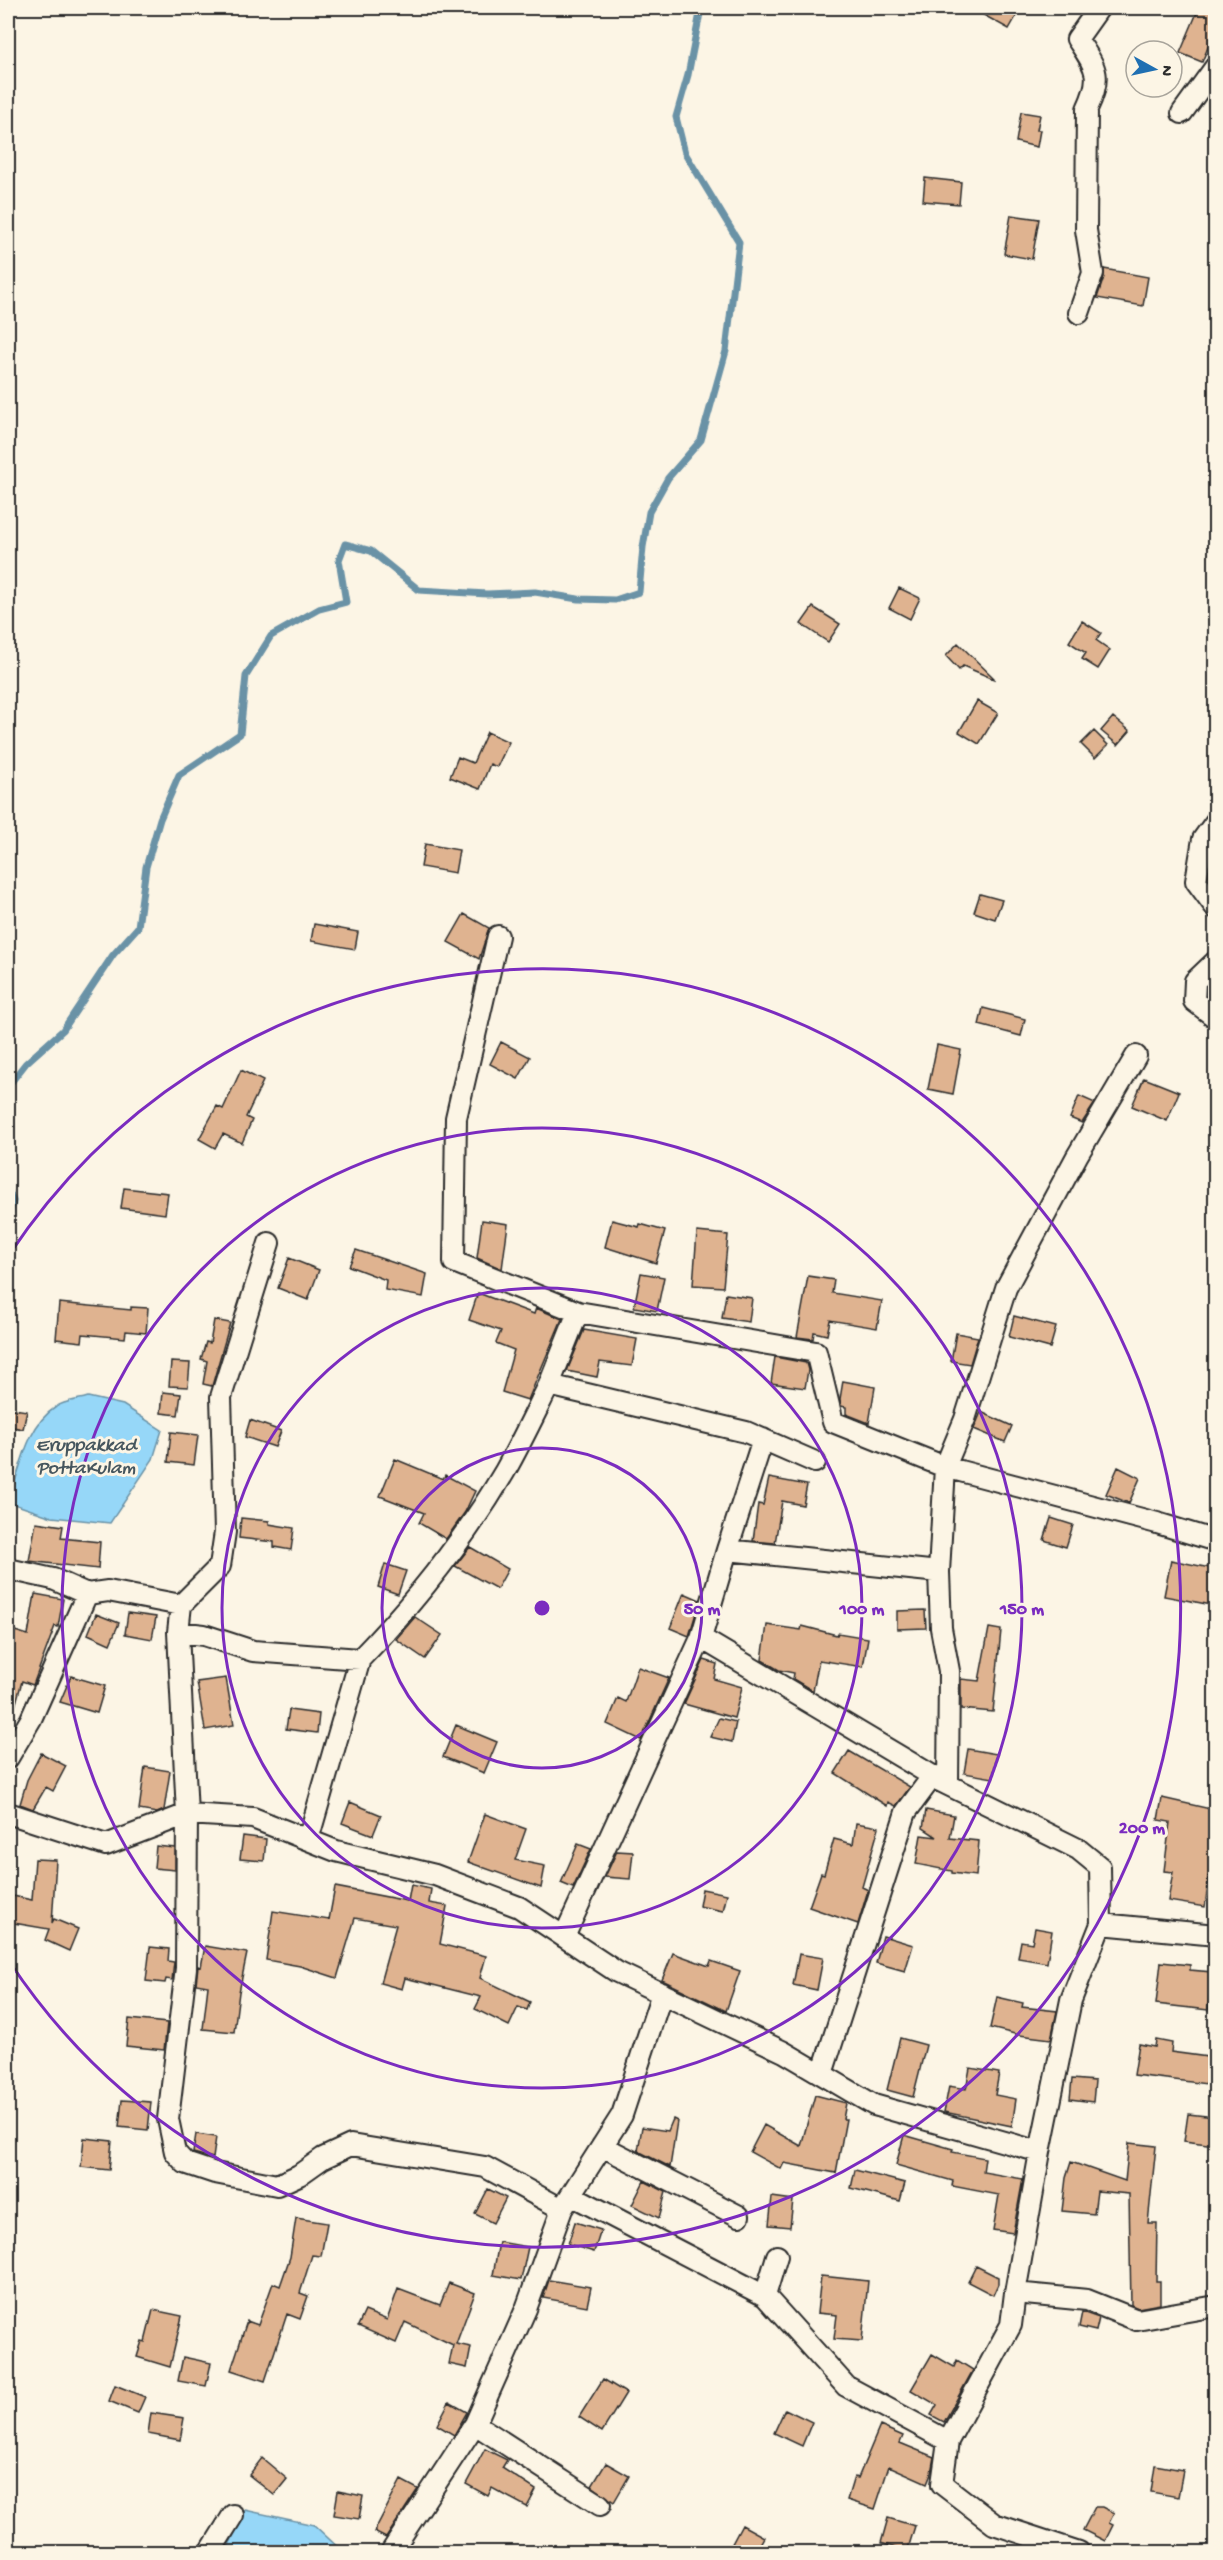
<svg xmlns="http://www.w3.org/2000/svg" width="1223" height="2560" viewBox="0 0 1223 2560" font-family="'Gochi Hand',sans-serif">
<rect width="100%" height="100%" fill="#fcf5e5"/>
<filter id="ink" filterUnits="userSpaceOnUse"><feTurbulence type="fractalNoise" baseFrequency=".0167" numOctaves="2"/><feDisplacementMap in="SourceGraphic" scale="12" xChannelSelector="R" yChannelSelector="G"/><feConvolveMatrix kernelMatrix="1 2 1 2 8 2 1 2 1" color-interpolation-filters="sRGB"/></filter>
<g filter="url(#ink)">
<path fill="#96d7f8" stroke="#6b92a6" stroke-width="1.5" d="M88,1397L123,1405L162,1430L153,1459L110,1523L52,1517L8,1502C21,1470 25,1427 56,1407C64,1401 79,1400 88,1397Z
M245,2510L314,2525L343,2552H226Z"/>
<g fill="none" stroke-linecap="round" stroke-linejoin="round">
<path stroke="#6b92a6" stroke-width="7" d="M8,1086L26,1063L63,1030L113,955L138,927L146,867L160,819L179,775L240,734L246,676L271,636L319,609L346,602L339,560L345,544L371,551L419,590L487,594L535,592L578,599L615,600L639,592L643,547L649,512L668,478L701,440L726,351L739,242L685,153L676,117L688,75L701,8
M8,1189L13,1201L8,1225"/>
</g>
<path fill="#dfb390" stroke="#2b2b2b" stroke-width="1.5" d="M971,8H1021L1009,29Z
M1199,8H1215V30L1202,62L1180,53Z
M1021,112L1040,115L1037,130H1040L1037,147L1016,142Z
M925,178L961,182L959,204L923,201Z
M1011,215L1039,219L1032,259L1004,254Z
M1104,269L1148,277L1143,306L1097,298L1104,277Z
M899,588L920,598L910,619L889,608Z
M813,607L840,624L828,642L801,624Z
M1082,621L1101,633L1096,640L1110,650L1098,669L1082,659L1086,653L1069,642Z
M958,643L994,678V679L963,666L959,670L946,656Z
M977,701L998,713L979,744L959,732Z
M1113,717L1130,731L1118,745L1101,731Z
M1094,731L1108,745L1095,758L1081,744Z
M487,732L509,742L497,767L490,764L480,789L450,777L458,757L473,763Z
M425,844L459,850L455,873L421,867Z
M980,894L1002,900L995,919L974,912Z
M464,914L489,928L479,959L448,942Z
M314,924L358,932L355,949L311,941Z
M983,1008L1025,1019L1021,1036L979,1025Z
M501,1042L530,1057L518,1079L490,1064Z
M937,1045L961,1050L953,1094L928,1089Z
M241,1070L263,1081L246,1117L252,1120L242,1143L223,1134L215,1148L199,1139L217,1106L223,1109Z
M1144,1078L1179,1092L1167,1121L1132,1106Z
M1079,1096L1095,1103L1082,1123L1070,1118Z
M124,1188L168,1193L165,1214L121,1208Z
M482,1220L508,1224L502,1269L477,1258Z
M612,1220L639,1227L640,1224L665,1231L656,1263L605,1247Z
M697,1232L728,1235L723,1287L693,1285Z
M356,1250L427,1274L423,1297L385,1290L386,1280L349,1266Z
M289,1258L319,1270L308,1300L278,1288Z
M641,1273L664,1277L657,1311L634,1307Z
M808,1276L834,1280L832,1293L882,1301L877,1328L830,1320L827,1335L814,1332L813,1339L797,1337Z
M478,1293L534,1314L536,1308L562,1319L528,1400L502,1392L514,1350L496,1343L501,1331L469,1320Z
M726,1294L752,1298L749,1322L722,1318Z
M59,1303L131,1310V1307L148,1308L146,1333L126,1331L125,1338L83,1334L82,1342L56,1339Z
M1014,1316L1056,1327L1050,1348L1009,1337Z
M214,1320L230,1323L212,1386L203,1384L207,1361L201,1359L206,1342L210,1343Z
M584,1330L637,1339L632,1366L600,1362L597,1377L567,1371Z
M956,1333L978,1337L970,1364L951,1361Z
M775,1357L806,1363L808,1370L805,1388L771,1383Z
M171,1362L190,1363L188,1387L169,1386Z
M843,1381L875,1387L869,1423L846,1414V1407L841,1406L840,1399Z
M163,1392L181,1394L178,1415L161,1413Z
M8,1408L27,1411L23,1429L8,1426Z
M981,1412L1012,1426L1005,1442L974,1429Z
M250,1420L281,1431L275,1447L245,1437Z
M171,1432L198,1435L194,1465L168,1462Z
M395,1459L443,1479L445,1475L475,1491L465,1512L446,1539L419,1523L424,1513L380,1496Z
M1118,1467L1140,1478L1129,1503L1106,1494Z
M769,1478L807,1485L803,1505L782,1501L775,1543L753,1541L758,1504L763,1505Z
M241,1518L269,1521V1524L294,1528L291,1550L274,1547V1542L239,1538Z
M1051,1518L1073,1525L1066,1547L1044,1540Z
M36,1522L63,1526L61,1538L100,1542L98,1569L29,1561Z
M470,1547L508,1569L497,1589L455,1566Z
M1171,1560L1215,1569L1212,1605L1164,1596Z
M385,1564L406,1571L398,1594L378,1587Z
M684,1593L700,1600L689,1636L670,1628Z
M35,1594L63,1599L58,1627L55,1626L33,1685L22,1681L13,1714H8V1655L15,1631L28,1635Z
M925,1610L926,1628L897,1629V1611Z
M128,1613L156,1617L152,1639L125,1634Z
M96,1614L119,1623L110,1644L88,1634Z
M415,1617L442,1635L425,1659L396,1639Z
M767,1625L801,1630L802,1626L837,1635L838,1633L868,1638L863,1667L819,1660L813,1691L793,1679L794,1673L779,1670L762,1660Z
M989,1628L1001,1630L993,1712L961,1709V1679L979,1681Z
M704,1660L717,1664L714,1679L742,1687L734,1718L684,1704Z
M638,1667L669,1678L641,1740L607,1724L618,1698L626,1702Z
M71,1676L105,1686L97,1713L60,1702Z
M226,1678L234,1725L205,1730L197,1682Z
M289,1710L319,1714L317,1733L286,1729Z
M719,1718L736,1722L732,1742L710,1737Z
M456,1725L497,1742L484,1773L443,1757Z
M968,1749L997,1754L993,1778L964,1773Z
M849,1751L910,1787L896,1806L888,1802L887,1806L835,1773Z
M41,1753L66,1766L53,1791L46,1787L33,1809L20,1804L27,1780Z
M145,1767L170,1771L164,1810L157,1813L139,1810Z
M1162,1798L1215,1810L1213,1877L1209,1876L1205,1907L1168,1901L1173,1872L1164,1871L1170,1822L1158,1820Z
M350,1802L381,1815L373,1835L342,1823Z
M926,1810L954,1815L950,1838L979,1841L976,1876L952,1873V1871L916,1864L921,1835L937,1837L923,1828Z
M485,1814L526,1829L515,1860L545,1866L541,1888L468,1862Z
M856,1823L879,1827L862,1887L868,1890L858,1924L809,1907L821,1873L824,1874L834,1839L853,1844Z
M243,1836L266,1839L264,1861L240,1859Z
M578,1844L591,1849L573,1888L561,1883Z
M156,1846L175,1848V1870L154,1868Z
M617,1851L633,1852L630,1879L605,1877Z
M35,1859L56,1860L52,1923L54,1919L78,1929L69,1951L45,1940L49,1929L8,1922V1895L32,1900Z
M411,1885L431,1889L429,1903L447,1906L440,1944L486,1956L480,1978L530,2002L527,2010L518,2007L509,2026L475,2009L481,1997L405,1978L402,1989L380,1983L396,1925L355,1918L337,1978L300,1966L266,1960L273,1911L329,1920L335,1887L408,1901Z
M702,1889L727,1894L723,1911L699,1906Z
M1035,1928L1052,1931L1047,1963L1018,1958L1021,1941L1032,1943Z
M883,1936L913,1945L905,1971L876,1963Z
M205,1946L247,1953L239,1992L234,2032L203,2029L208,1986L196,1984L198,1966L201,1967Z
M150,1947L169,1949L168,1961L174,1962L172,1980L166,1979L165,1983L146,1981Z
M673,1953L709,1966L711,1961L740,1971L726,2011L662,1980Z
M799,1954L823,1958L817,1990L793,1985Z
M1161,1962L1190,1965V1970L1212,1972L1208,2010L1156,2004Z
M997,1997L1023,2003L1022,2007L1057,2011L1051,2039L1019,2035L990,2028Z
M129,2019L167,2023L164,2050L126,2046Z
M900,2038L926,2045L913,2097L887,2090Z
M1156,2040L1172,2043L1171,2052L1215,2058V2085L1134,2075L1139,2044L1155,2047Z
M970,2068L999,2073L995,2095L1016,2099L1012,2126L944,2112L949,2086L966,2089Z
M1072,2079L1095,2081L1093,2102L1070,2099Z
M815,2095L846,2103L843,2119H846L836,2173L784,2163L781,2169L750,2152L764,2125L801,2146Z
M122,2100L151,2102L148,2130L119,2127Z
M1188,2114L1215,2117V2145L1184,2141Z
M673,2119L677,2121L670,2167L638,2151L642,2127L668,2131Z
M196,2134L216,2137L213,2158L193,2153Z
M904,2135L953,2149L952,2152L985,2158L983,2172L1023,2179L1013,2233L993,2230L999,2195L952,2186L953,2181L896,2165Z
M84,2138L112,2141L109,2170L81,2167Z
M1129,2143L1156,2146L1148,2223H1157L1156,2281H1160V2304L1138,2308L1131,2305L1129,2194L1097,2191L1094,2214L1062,2211L1066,2178L1071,2162L1125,2181Z
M855,2170L905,2183L900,2201L851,2188Z
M644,2181L666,2192L659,2218L632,2205Z
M488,2189L506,2198L493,2223L475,2214Z
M772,2197L793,2200L790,2227L769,2225Z
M296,2218L327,2223L321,2256L312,2255L300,2293L308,2296L300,2319L287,2314L265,2381L231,2370L247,2321L258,2325L273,2283L280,2286L290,2257Z
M575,2222L601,2230L594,2252L568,2244Z
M499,2242L528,2247L521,2280L493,2275Z
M976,2266L998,2277V2284L993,2295L968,2282Z
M821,2276L868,2281L862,2341L834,2339L837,2315L817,2313Z
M549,2280L591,2287L587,2306L543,2298Z
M449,2283L475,2293L456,2344L471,2347L467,2368L449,2364L453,2345L405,2322L396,2343L358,2326L365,2311L387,2320L398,2289L440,2305Z
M153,2310L182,2316L170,2367L137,2357L142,2341L145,2342Z
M1082,2312L1099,2318L1096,2331L1079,2327Z
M932,2354L954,2367L957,2360L973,2370L944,2422L931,2415L937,2405L911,2390Z
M183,2357L211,2363L206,2386L178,2381Z
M603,2379L626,2393L602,2432L579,2417Z
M115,2385L145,2397L138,2413L109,2401Z
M449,2402L467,2412L454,2435L437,2425Z
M785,2409L812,2422L802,2446L774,2433Z
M151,2413L184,2418L180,2440L148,2434Z
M880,2426L903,2436L900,2443L934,2457L931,2473L927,2483L889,2466L875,2509L847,2500L854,2477L858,2478Z
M485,2449L507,2460L502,2468L536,2490L527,2507L492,2488L488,2496L466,2484Z
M262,2458L287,2479L274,2495L249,2475Z
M606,2463L629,2476L614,2502L592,2486Z
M1155,2465L1183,2470L1178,2497L1151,2492Z
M401,2480L418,2489L386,2538L374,2532Z
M338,2491L363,2496L359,2519L334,2515Z
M1095,2507H1102L1114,2513L1109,2523L1113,2525L1105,2541L1083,2530Z
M888,2518L915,2526L907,2552L881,2543Z
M742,2525L764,2537L755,2553H727Z"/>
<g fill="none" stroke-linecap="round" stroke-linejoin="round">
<g stroke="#2b2b2b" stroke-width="24">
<path id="minor" d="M1182,113L1216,66
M1079,313L1093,273L1086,230L1087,109C1103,75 1096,68 1077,39L1099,8
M1216,821L1203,839L1196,881L1216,908
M498,936L456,1118L454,1262L578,1312L816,1352L833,1422L945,1467L1157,1523L1216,1541
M1216,961L1195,981L1194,1001L1216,1018
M549,1385L578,1312
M727,1550L763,1439
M8,1569L53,1579L87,1594L108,1591L181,1605L178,1632L204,1635L253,1651L360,1659C415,1602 465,1539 505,1471C521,1443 535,1413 549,1385L746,1432L815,1462
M939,1572L727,1550L701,1638L948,1785L949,1671L941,1628L939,1572L945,1467L965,1419L1006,1288L1077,1156L1136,1056
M181,1605L220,1566L225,1532L221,1397L269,1243
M178,1632L187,1814L186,1968L168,2119L175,2152L185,2163L215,2173L277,2185L299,2175L323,2158L351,2145L485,2167L562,2209
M8,1758L31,1719L87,1594
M8,1813L106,1845L187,1814L253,1818L336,1851L435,1875L519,1907L617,1972L784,2052L874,2105L1040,2152L1015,2293L1087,2300L1137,2320L1216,2306
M308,1840L360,1659
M1101,1924L1216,1935
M564,1937L701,1638
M822,2074L906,1812L932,1777L1078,1849L1100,1867L1101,1924L1071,2000L1040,2152
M602,2146L739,2216
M571,2195L765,2296L846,2386L948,2441
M1015,2293L1011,2325L948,2441L942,2484L994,2524L1079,2552
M765,2296L777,2256
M475,2424L600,2505
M210,2552L233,2515
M391,2552L475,2424L526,2309L562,2209L622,2115L662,1993"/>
</g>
<use href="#minor" stroke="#fcf5e5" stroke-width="20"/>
</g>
</g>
<g fill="none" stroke="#7b2cbf" stroke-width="3">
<circle cx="542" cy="1608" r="160"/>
<circle cx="542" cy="1608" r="320"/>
<circle cx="542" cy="1608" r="480"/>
<path d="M9 1255A639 639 0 1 1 9 1961"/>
</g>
<g text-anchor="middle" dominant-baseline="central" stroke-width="6" stroke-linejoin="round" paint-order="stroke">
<g font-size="20" font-style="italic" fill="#46565e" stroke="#fcf5e5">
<text x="86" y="1446">Eruppakkad<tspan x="86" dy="23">PottaKulam</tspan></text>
</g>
</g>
<circle cx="542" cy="1608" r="9" fill="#7b2cbf" stroke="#fcf5e5" stroke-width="3"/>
<g font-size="18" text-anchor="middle" font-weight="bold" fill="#7b2cbf" stroke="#fcf5e5" stroke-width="6" stroke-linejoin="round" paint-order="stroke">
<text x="702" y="1614">50 m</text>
<text x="862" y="1614">100 m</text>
<text x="1022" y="1614">150 m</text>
<text x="1142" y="1833">200 m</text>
</g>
<rect width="1223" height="2560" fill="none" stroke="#fcf5e5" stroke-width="30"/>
<rect x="15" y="15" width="1193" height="2530" fill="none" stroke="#2b2b2b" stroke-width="2" filter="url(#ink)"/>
<g transform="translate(1154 69) rotate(98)"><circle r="28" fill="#fcf5e5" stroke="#a8a49b" stroke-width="1.5"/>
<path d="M0-4.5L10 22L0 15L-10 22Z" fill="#1f6fb2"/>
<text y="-9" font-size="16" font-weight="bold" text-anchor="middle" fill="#2b2b2b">N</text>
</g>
</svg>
